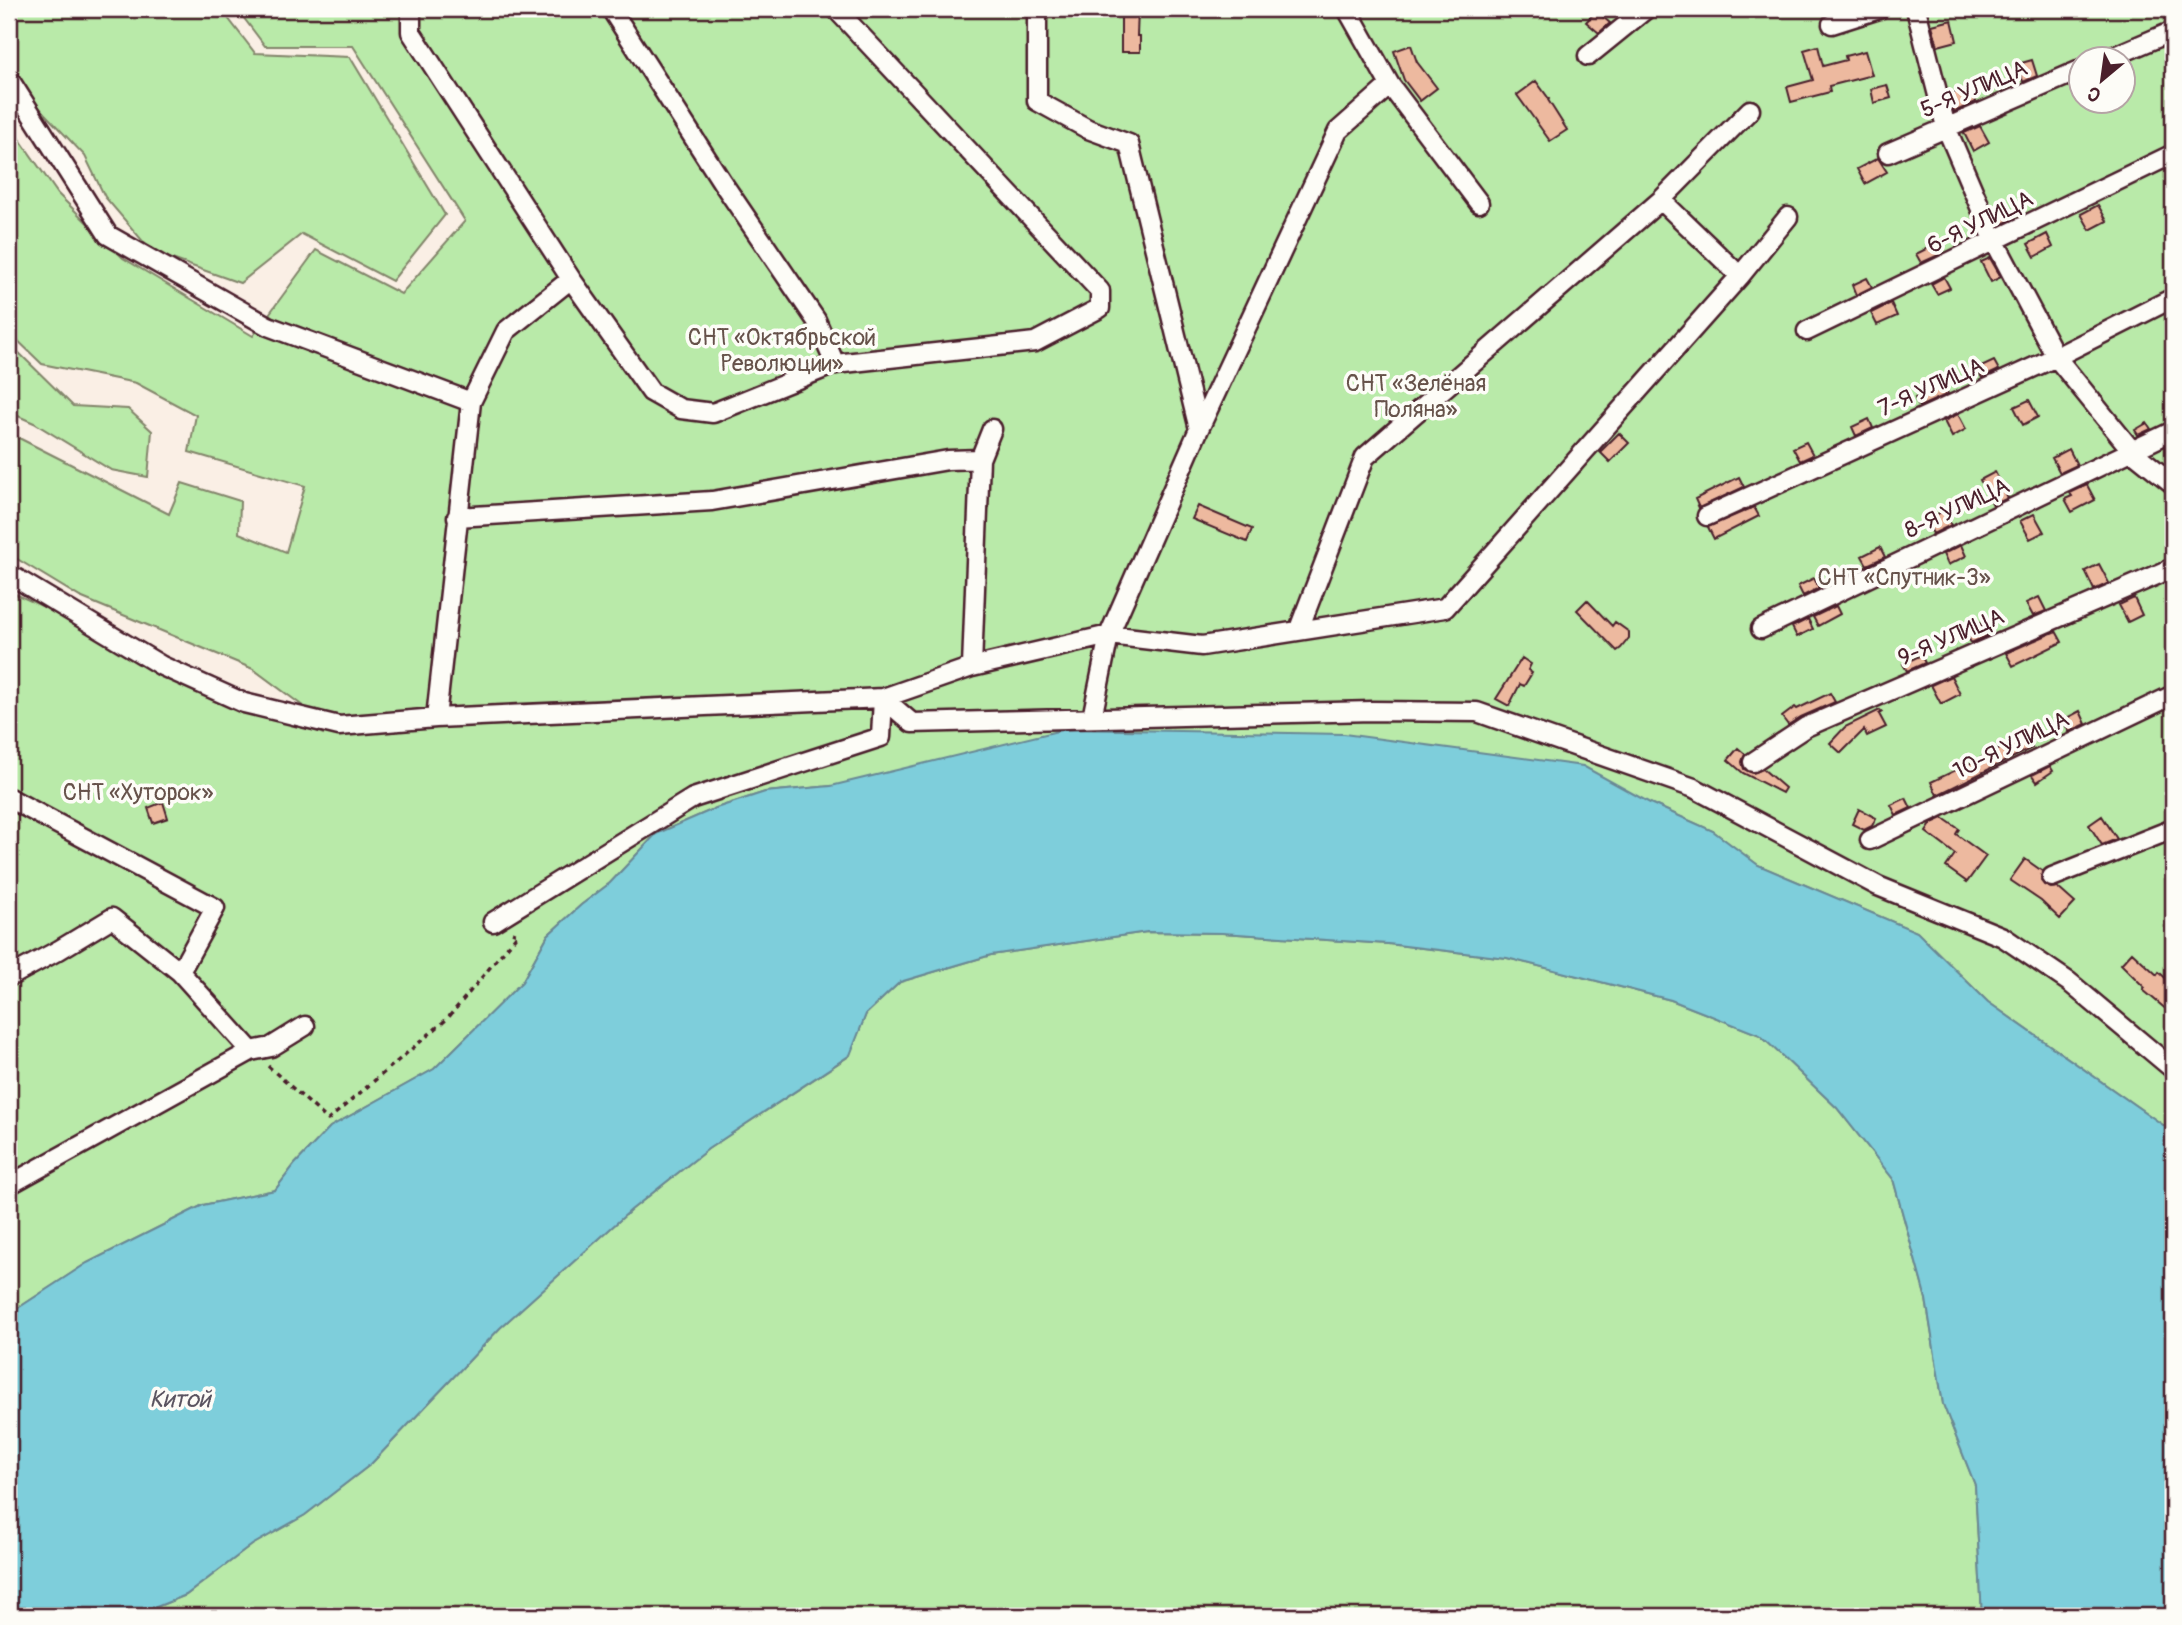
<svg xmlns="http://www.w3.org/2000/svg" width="2182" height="1625" viewBox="0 0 2182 1625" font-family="Pangolin,sans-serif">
<rect width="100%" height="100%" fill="#faefe5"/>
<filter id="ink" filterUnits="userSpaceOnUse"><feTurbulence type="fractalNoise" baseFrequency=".0143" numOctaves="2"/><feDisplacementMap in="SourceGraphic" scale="14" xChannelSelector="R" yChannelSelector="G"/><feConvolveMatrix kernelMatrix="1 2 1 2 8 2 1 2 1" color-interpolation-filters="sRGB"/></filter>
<g filter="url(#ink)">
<path fill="#b9eaa9" stroke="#82846a" stroke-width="2" fill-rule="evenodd" d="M9,9H221L255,53L350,57L445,215L392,281L302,234L240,283L152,252L105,197L85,156L9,76Z
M237,9H2173V1132L1988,1002L1917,932L1758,865L1713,831L1650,803L831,786L765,792L716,808L656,834L610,883L581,905L548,935L522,982L434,1069L330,1127L295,1164L275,1190L203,1205L87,1263L9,1314V591L323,734L327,724L253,669L80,597L9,554V433L169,514L182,483L240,501L239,533L286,552L305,486L189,452L196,415L136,383L42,364L9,332V124L58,194L123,258L253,336L316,250L401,294L465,221L353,46H265ZM2080,60H2122V102H2080Z
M9,343L73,406L128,409L152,431L148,477L111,470L34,423L9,412Z
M1147,932L1222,933L1388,944L1507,958L1671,1000L1760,1035L1837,1108L1893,1179L1926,1299L1943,1404L1975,1485L1982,1616H134L186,1595L252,1545L305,1515L371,1464L500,1328L631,1210L708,1149L849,1056L866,1014L900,982L991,955Z"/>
<path fill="#7ecedb" stroke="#698895" stroke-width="2" d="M1066,729L1344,734L1583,766L1650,803L1713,831L1758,865L1917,932L1988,1002L2173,1132V1616H1982L1975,1485L1943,1404L1926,1299L1893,1179L1837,1108L1760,1035L1671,1000L1507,958L1388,944L1222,933L1147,932L991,955L900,982L866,1014L850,1055L708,1149L631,1210L500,1328L371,1464L305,1515L252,1545L186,1595L134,1616H9V1314L87,1263L203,1205L275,1190L295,1164L330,1127L434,1069L522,982L548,935L581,905L610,883L656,834L716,808L765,792L831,786Z"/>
<path fill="#edb99f" stroke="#4a1f2b" stroke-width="2" d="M1121,9H1138L1137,36H1140V52H1121Z
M1596,11L1610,23L1599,33L1586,22Z
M1952,20L1957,41L1938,46L1932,25Z
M1411,45L1417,62L1437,88L1420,101L1404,80L1394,51Z
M1818,46L1823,66L1846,60L1845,56L1865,51L1872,75L1829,86L1830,92L1791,102L1787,87L1813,80L1804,50Z
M2032,60L2037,76L2023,82L2018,64Z
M1536,81L1549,99L1548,100L1567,130L1550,141L1517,95Z
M1887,85L1891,98L1874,103L1871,89Z
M1972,88L1976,102L1954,112L1949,94Z
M1980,126L1989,142L1973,151L1964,133Z
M1878,158L1887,172L1865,184L1857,169Z
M2098,205L2107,221L2090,230L2081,214Z
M2011,210L2015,218L2000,225L1997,218Z
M2047,234L2053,247L2035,257L2028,244Z
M1938,243L1943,253L1921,263L1916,254Z
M1990,258L2001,277L1991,282L1981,262Z
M1944,277L1950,288L1937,294L1931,284Z
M1867,278L1872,287L1856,295L1852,285Z
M1891,303L1897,316L1877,325L1871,313Z
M1994,361L1999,370L1982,378L1977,369Z
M1944,384L1948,394L1919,407L1915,398Z
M2029,400L2038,417L2023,425L2014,407Z
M1958,414L1966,429L1952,437L1944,421Z
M1869,419L1873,428L1856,436L1852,427Z
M2147,423L2151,429L2138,435L2135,430Z
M1619,433L1629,443L1610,462L1600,452Z
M1806,442L1813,455L1800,461L1793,448Z
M2069,449L2077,465L2060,473L2052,458Z
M1995,472L2008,498L1993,505L1980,480Z
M1739,477L1744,487L1699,508L1695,499Z
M2087,485L2095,500L2072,512L2065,499L2072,496L2070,493Z
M1198,506L1252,529L1247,542L1192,519Z
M1754,507L1759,516L1714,539L1708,527Z
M1943,511L1951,525L1933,534L1926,520Z
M2034,514L2044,532L2030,539L2020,521Z
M1961,545L1966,556L1948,565L1943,554Z
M1880,547L1885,557L1867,565L1862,556Z
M2099,564L2109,583L2094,590L2085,571Z
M1814,578L1819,588L1803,596L1798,586Z
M2039,597L2046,611L2033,616L2026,603Z
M2134,598L2142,615L2128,622L2119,605Z
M1587,600L1612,626L1615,622L1629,632V638L1621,648L1617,651L1577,610Z
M1836,606L1840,614L1818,626L1813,617Z
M1808,619L1813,629L1797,637L1792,627Z
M1980,622L1987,636L1971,643L1964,629Z
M2056,631L2062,642L2013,666L2006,653Z
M1921,655L1925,663L1907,671L1903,664Z
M1522,658L1531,664L1528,670L1532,673L1524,686L1520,684L1509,706L1496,699Z
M1951,676L1960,694L1941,704L1931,685Z
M1830,693L1835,702L1801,717L1788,725L1782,717L1795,707L1797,709Z
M1880,710L1882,712L1879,714L1886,727L1867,736L1864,730L1841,753L1830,743L1845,727Z
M2080,711L2086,724L2069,732L2063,720Z
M2026,736L2032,748L1937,795L1931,782L2004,747L2003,745L2018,738V739Z
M1738,748L1745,754L1742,762L1744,769L1753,773L1763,769L1785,788L1782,793L1743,773L1728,760Z
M2050,766L2053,771L2037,782L2032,775Z
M1906,798L1911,808L1896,815L1891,805Z
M163,802L168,818L153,823L148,808Z
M1859,809L1876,818L1872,826L1864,830L1852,824Z
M2102,816L2117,839L2102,845L2089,825Z
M1943,818L1959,829L1956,834L1986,856L1967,882L1946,867L1955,854L1926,832L1932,823Z
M2025,859L2042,871L2041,881L2044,885L2051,888L2057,887L2075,903L2060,919L2041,901L2010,880Z
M2132,952L2157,975L2159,972L2173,985V1015L2143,990L2145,988L2121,964Z"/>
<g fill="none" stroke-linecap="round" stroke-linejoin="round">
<g stroke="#4a1f2b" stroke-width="23">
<path id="street" d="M411,9V32L571,279L651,392L681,409L713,413L835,364L1035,342L1100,308V291L836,9
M611,9L722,182L816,320L835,364
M1037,9V101L1088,129L1129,144L1199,429
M1347,9L1390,85L1479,203
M1916,9L1946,127L1995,242L2056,357L2133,452L2173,484
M1832,24L1879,9
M1588,56L1646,9
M2105,60L2173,31
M9,79L108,235L268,326L471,402
M1888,153L2080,70
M1661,200L1740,276
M1807,331L2173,154
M1707,516L2056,357L2173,298
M457,517L712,501L948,460L980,459
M9,574L162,666L244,703L339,726L436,718L883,698L972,667L1109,635L1202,646L1445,608L1740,276L1788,217
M1299,629L1365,457L1661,200L1750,110
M1761,629L2173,431
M972,667L980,459L992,429
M883,698L912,723L1372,711L1477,712L1694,788L1878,886L2003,937L2069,982L2173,1069
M436,718L471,402L506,331L571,279
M1092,718L1109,635L1199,429L1338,131L1390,85
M1753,762L1806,727L2173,568
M9,798L215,908L180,972
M1870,840L2173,695
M2052,877L2173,829
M493,922L693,798L881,737L883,698
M9,977L59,950L112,918L180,972L251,1051L9,1185
M251,1051L271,1047L305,1026"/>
</g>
<path stroke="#4a1f2b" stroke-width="3.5" stroke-dasharray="5 5" stroke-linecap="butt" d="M268,1066L328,1120L447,1019L518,934L512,932"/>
<use href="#street" stroke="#fdfcf7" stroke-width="18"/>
</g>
</g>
<g text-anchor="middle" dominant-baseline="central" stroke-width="7" stroke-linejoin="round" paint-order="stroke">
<g font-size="23" fill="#4a1f2b" stroke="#fdfcf7">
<text transform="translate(1974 89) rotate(-23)">5-Я УЛИЦА</text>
<text transform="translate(1980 222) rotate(-26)">6-Я УЛИЦА</text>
<text transform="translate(1931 387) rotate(-24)">7-Я УЛИЦА</text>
<text transform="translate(1957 508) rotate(-25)">8-Я УЛИЦА</text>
<text transform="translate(1951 637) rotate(-23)">9-Я УЛИЦА</text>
<text transform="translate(2011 745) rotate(-26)">10-Я УЛИЦА</text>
</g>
<g font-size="23" fill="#66524a" stroke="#fdfcf7">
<text x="782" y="337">СНТ «Октябрьской<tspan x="782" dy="26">Революции»</tspan></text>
<text x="1416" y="383">СНТ «Зелёная<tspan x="1416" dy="26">Поляна»</tspan></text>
<text x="1904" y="577">СНТ «Спутник-3»</text>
<text x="138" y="792">СНТ «Хуторок»</text>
</g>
<g font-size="24" font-style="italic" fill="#5a5460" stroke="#fdfcf7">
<text x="180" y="1399">Китой</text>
</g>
</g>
<rect width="2182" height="1625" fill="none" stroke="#fdfcf7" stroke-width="35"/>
<rect x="18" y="18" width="2147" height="1590" fill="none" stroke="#4a1f2b" stroke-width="2.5" filter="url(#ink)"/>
<g transform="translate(2102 80) rotate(209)"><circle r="33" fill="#fdfcf7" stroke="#b5a4a5" stroke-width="2"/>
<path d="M0-5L12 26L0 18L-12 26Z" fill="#4a1f2b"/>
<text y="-10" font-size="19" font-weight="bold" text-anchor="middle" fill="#4a1f2b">С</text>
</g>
</svg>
